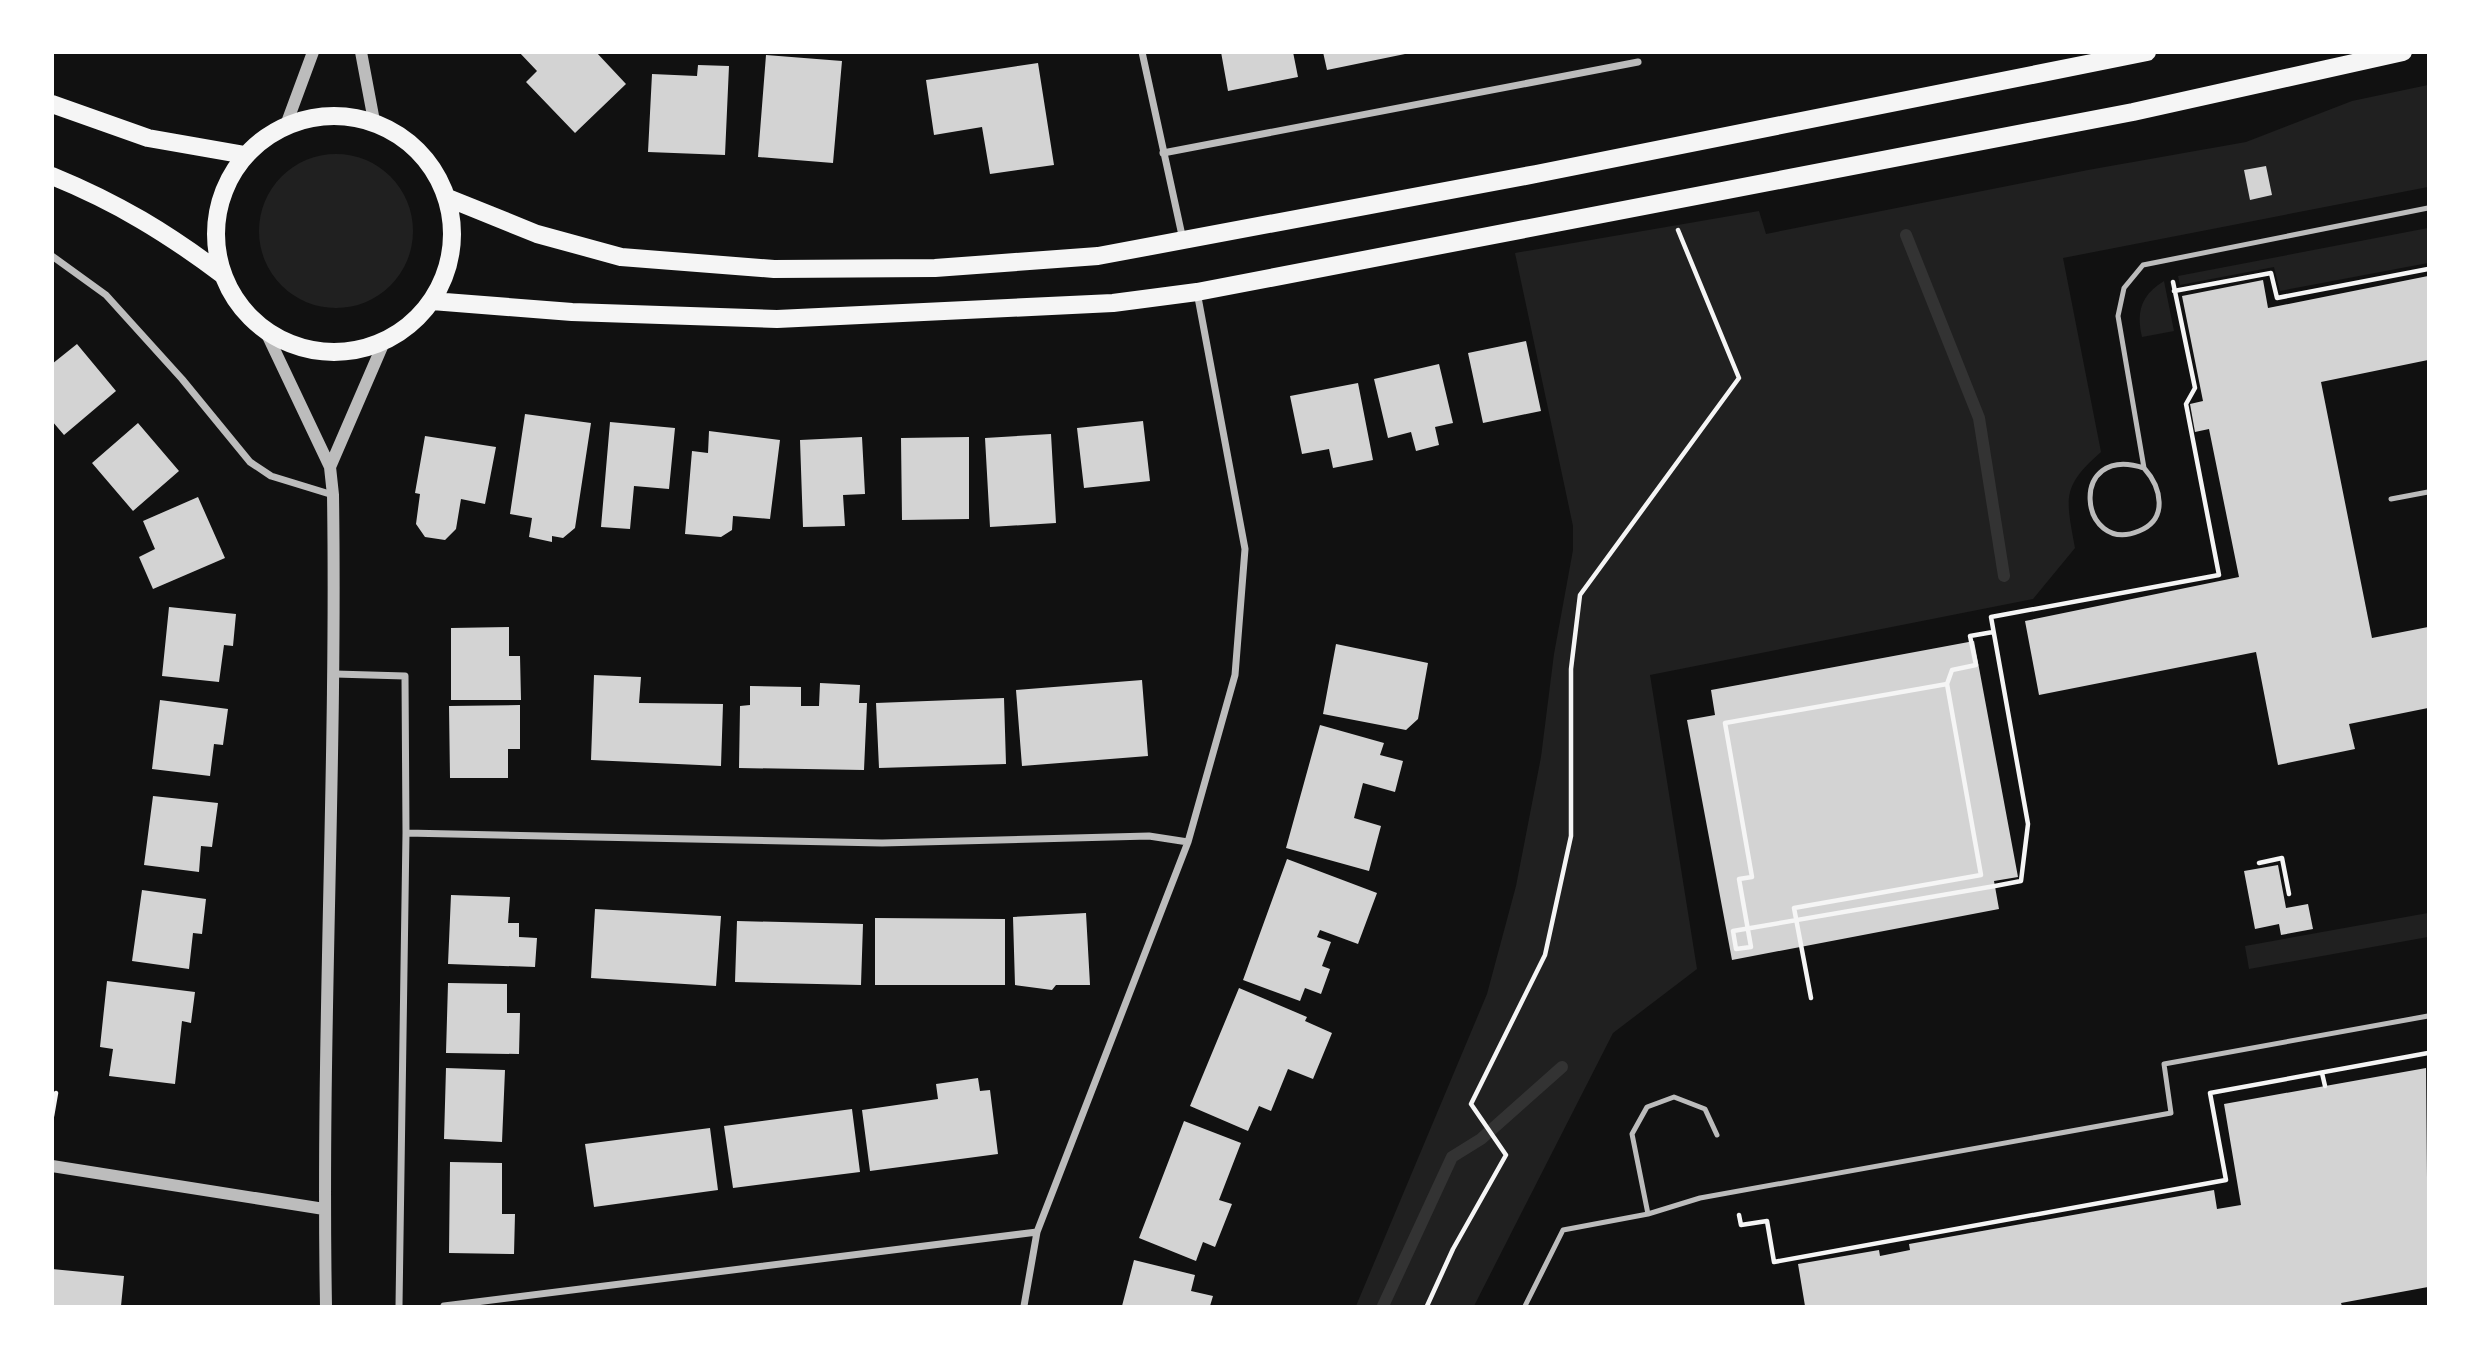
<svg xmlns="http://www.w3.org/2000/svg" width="2481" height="1359" viewBox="0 0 2481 1359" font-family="'Fira Sans',sans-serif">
<rect width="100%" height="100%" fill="#111"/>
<path fill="#202020" d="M2428,85V187L2063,258L2101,452C2061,487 2066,498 2075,548L2033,599L1650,675L1697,969L1613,1033L1474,1306H1356L1487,994L1516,886L1541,757L1554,654L1573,550V526L1515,253L1759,211L1766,234L2088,170L2246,142L2352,101Z
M259 231a77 77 0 1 1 154 0a77 77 0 1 1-154 0Z
M2428,228V263L2280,291L2274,267L2180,285L2178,276Z
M2164,281L2174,331L2142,337C2136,312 2141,295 2164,281Z
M2428,913V937L2249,969L2245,946Z"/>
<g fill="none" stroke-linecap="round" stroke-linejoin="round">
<path stroke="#333" stroke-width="12" d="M1906,235L1979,418L2004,576
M1383,1306L1452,1157L1481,1139L1562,1067"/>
</g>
<path fill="#d3d3d3" d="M519,52H596L626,84L575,133L526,82L537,71Z
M1221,52H1293L1298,77L1228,91Z
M1323,52H1405V54L1327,70Z
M766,55L842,61L833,163L758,157Z
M1038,63L1054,165L990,174L982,127L934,135L926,80Z
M698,65L729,66L725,155L648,152L652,74L697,76Z
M2266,166L2272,195L2250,200L2244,170Z
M2428,276V360L2321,382L2372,638L2428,627V708L2349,724L2355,749L2278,765L2256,652L2039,695L2025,621L2239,577L2209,429L2195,432L2190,404L2203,401L2182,296L2263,280L2268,308Z
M1526,341L1541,411L1483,423L1468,353Z
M77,344L116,391L64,435L52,421V364Z
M1439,364L1453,423L1435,427L1439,445L1416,451L1411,432L1388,438L1374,379Z
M1358,383L1373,460L1333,468L1329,449L1302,454L1290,396Z
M525,414L591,423L575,528L563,538L552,536V542L529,537L532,518L510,514Z
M1143,421L1150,481L1084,488L1077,428Z
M610,422L675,428L669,489L634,486L630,529L601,527Z
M138,423L179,471L133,511L92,463Z
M709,431L780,440L770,519L733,516L732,530L721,537L685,534L692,451L708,453Z
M1051,434L1056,523L990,527L985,438Z
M425,436L496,447L485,504L461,499L456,529L445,540L425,537L416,524L420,494L415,493Z
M862,437L865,494L843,495L845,526L803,527L800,440Z
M969,437V519L902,520L901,438Z
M198,497L225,558L153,589L139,557L155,549L143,521Z
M169,607L236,614L233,646L224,645L219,682L162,676Z
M509,627V656H520L521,700H451V628Z
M1974,641L2018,877L1994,881L1999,909L1732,960L1687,720L1715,715L1711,690Z
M1336,644L1428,663L1418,719L1406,730L1323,714Z
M594,675L641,677L639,703L723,704L721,766L591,760Z
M1142,680L1148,756L1022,766L1016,690Z
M820,683L860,685L859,703H867L864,770L739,768L740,706L750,705V686L801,687V706H819Z
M1004,698L1006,764L879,768L876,703Z
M160,700L228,709L223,745L214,744L210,776L152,769Z
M520,705V749H508V778H450L449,706Z
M1320,725L1384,743L1380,755L1403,761L1395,792L1363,783L1354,818L1381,826L1369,871L1286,848Z
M153,796L218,803L212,847L201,846L199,872L144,865Z
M1287,859L1377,893L1358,944L1320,930L1317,937L1331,942L1322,966L1330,969L1321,994L1305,988L1300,1001L1243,980Z
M2278,865L2286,908L2308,904L2313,929L2281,935L2279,924L2255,929L2244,871Z
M142,890L206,899L202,934L193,933L189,969L132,961Z
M451,895L510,897L508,923H519V937L537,938L535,967L448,964Z
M595,909L721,916L716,986L591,978Z
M1086,913L1090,985H1056L1052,990L1015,985L1013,917Z
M875,918L1005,919V985H875Z
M737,921L863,924L861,985L735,982Z
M107,981L195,992L191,1023L182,1021L175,1084L109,1076L113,1049L100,1047Z
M448,983L507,984V1013H520L519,1054L446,1053Z
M1239,988L1307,1017L1305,1021L1332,1033L1313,1079L1288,1069L1271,1111L1259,1106L1248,1131L1190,1106Z
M446,1068L505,1070L502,1142L444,1139Z
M2426,1068L2428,1287L2341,1303L2342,1306H1805L1798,1264L1879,1250L1880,1256L1910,1250L1909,1244L2214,1190L2217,1209L2241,1205L2224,1104Z
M978,1078L980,1091L990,1090L998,1154L870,1171L862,1110L938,1099L936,1084Z
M852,1109L860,1172L733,1188L724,1126Z
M1184,1121L1241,1143L1219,1200L1232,1204L1215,1247L1203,1242L1196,1261L1139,1238Z
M710,1128L718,1190L594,1207L585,1144Z
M450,1162L502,1163V1214H515L514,1254L449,1253Z
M1134,1260L1195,1275L1191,1291L1213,1296L1210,1306H1122Z
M52,1269L124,1276L121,1306H52Z"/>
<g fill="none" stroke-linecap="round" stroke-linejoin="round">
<path stroke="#f5f5f5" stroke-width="4.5" d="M2174,291L2271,273L2277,298L2428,269
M1947,684L1952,670L1976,665L1970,636L1993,632
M2259,863L2282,858L2289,894
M1811,998L1794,908L1981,875L1947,684L1725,723L1752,877L1739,879L1751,947L1736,949L1733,931L1995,886L2021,881L2028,824L1991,617L2219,575L2186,404L2195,388L2173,282
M2322,1073L2325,1086
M52,1116L56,1093
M1739,1215L1741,1225L1767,1221L1774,1262L2226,1180L2210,1093L2428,1053
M1427,1306L1453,1249L1506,1155L1471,1104L1545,955L1571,836V669L1580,595L1739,378L1678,230"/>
<path stroke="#bcbcbc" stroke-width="5" d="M2144,468C2067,443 2079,556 2139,531C2169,519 2161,487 2144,468L2118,316L2124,288L2143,265L2428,208
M2391,499L2428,492
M1648,1214L1632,1134L1647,1107L1674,1097L1705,1109L1717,1135
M1525,1306L1563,1230L1648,1214L1700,1198L2171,1113L2164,1064L2428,1016"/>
<path stroke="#bcbcbc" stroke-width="7" d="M1142,52L1183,240
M1163,153L1638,62
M52,256L106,295L182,379L250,462L271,476L333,495
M335,674L405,676L406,833L399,1306
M406,833L882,843L1149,836L1188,842
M444,1306L1037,1232
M1024,1306L1037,1232L1188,842L1235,675L1245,549L1197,292"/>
<path stroke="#bcbcbc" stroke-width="12" d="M361,52L374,121
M286,125L313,52
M265,330L330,467L333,495C337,765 321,1036 326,1306
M330,467L384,342
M52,1166L324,1209"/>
<path stroke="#f5f5f5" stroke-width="18" d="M52,104L148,138L245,155
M216 234a118 118 0 1 1 236 0a118 118 0 1 1-236 0Z
M52,176C118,203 167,233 223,275
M448,198L537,234L621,257L774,269L935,268L1098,256L1536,174L2147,52
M432,301L572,312L777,319L1113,303L1197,292L2133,112L2403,52"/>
</g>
<rect width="2481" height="1359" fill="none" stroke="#ffffff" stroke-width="108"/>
</svg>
